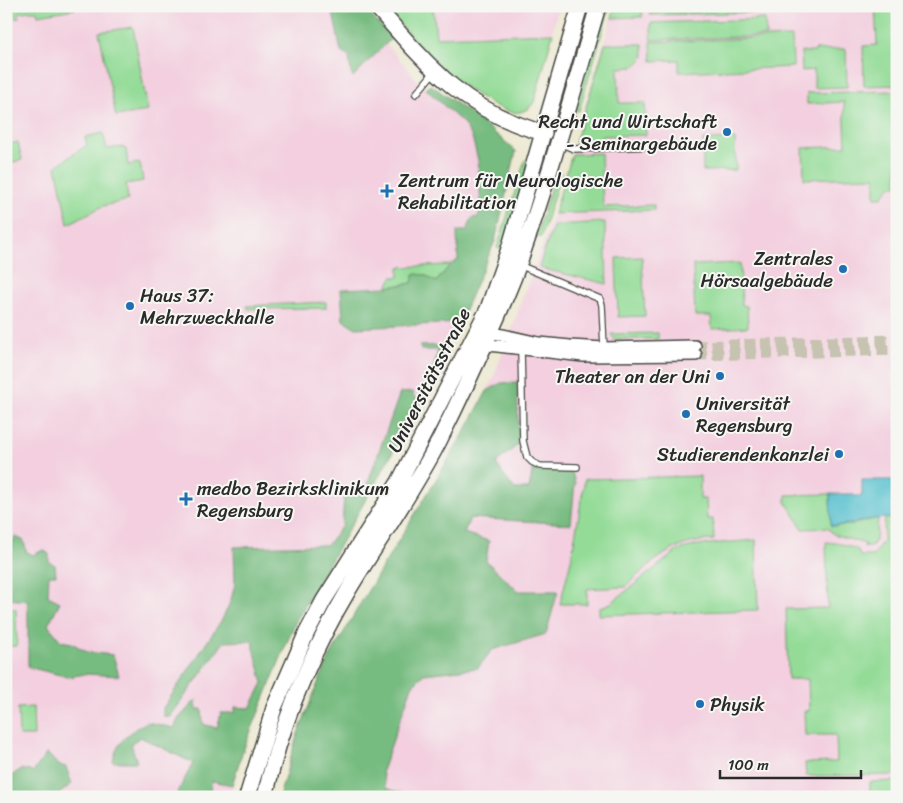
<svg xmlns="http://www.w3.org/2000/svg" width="903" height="803" viewBox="0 0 903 803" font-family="Sriracha,sans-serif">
<rect width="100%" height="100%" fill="#f6f6f2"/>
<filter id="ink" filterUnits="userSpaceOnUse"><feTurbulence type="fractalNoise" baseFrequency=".02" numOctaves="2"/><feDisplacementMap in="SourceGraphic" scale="10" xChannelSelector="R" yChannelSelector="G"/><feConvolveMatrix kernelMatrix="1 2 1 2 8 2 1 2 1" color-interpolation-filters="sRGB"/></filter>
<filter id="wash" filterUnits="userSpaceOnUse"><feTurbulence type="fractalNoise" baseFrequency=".0096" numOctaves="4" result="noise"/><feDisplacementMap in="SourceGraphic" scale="20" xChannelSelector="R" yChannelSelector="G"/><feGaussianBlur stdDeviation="1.12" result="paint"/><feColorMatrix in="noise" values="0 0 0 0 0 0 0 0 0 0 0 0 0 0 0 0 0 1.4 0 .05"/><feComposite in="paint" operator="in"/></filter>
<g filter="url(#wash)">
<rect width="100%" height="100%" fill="#ede9d3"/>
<path fill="#f3cfdf" d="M6,6H354L422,86L515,159L495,241L459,323L424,398L295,623L242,753L230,797H6Z
M383,6H559L534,102L531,108L525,111L511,112L481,97Z
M615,6H897V797H279L297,736L318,683L331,655L363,599L462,437L493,379L554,214Z"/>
<path fill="#93db96" stroke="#5f8360" d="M12,6H74L75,9L38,15L37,11H28L18,13L19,18L16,19Z
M383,6H433L436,37L553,33L534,102C529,110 520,114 511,112C489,106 453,79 436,63C418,45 401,25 383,6Z
M606,6H610L579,111L575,110Z
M615,6H643L642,17L612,18Z
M650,6H762L763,12L650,15Z
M875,6H897V85L864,86L863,46L877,45Z
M765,19L766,36L651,40V23Z
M133,27L148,111L116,116L99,32Z
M792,37L793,67L679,72V60L652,61L651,42Z
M605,44H643L644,57L634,67L618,68L619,103H645L646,135L601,136V142L575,143Z
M846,49L847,87L814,88V70L802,71L801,52H815V50Z
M897,91V186H890L882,197H875V177L804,179L803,148L846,146L844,102L807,104V93Z
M103,133L107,149L121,147L126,149L128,165L140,163L143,181L126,184L128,200L103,206L68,224L56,166L87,145L85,137Z
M735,139L736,170L703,171V140Z
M18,142L22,160L6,164V145Z
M601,153L603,207L654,205V210L554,214L572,154Z
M525,160L530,162L502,250L497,248Z
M556,171L561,173L541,237H536Z
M605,222L607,284L539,268L544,251L554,225Z
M642,257L645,316L618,317L616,258Z
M740,263L742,305L747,306L748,327L712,329L711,316H695L693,265Z
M450,265L436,282L425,275L414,274L412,283L387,287L392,277H399V267Z
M326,302V308L248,309L247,306Z
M658,333V339H614L611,334Z
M700,476V499H706L707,519H713L714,540C673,541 653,561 625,587L587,589V604H560L571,560L585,479Z
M830,494L831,526L851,525L878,518L876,539L873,545L864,547L865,544L833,534L828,528L803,529L786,502V495Z
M885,518L897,520V727H895L896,775L806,776L805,763L837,762L836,735H805L804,711H809L808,679H788L786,609L828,608L826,542C838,543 848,545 858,550L860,556H873L883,541Z
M756,540L758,610L599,615V608L611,603L678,550L698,545Z
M6,609H16L17,646H6Z
M33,707L34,736H19L18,708Z
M897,781V797H870V782Z"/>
<path fill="#76bb7f" stroke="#507355" d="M324,6H362L392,38L353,77L351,73L349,57L341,52L332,8L325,9Z
M431,85L478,119L516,151L495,241L459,323L356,328L343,320L341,289L387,287L412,283L414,274L425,275L436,282L450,265L458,260L457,231H467L472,218L478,217L481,207L478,160L472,137L463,123L426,89Z
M448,345L429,387H428L438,350H421L420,346Z
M517,382L519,444L496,463L504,476L515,489H529L533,468L571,469L575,483L571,524L470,518L464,533L489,541L486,561L518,591H558L546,634L492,650L478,668L424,674L412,686L382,771L386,788L414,797H279L297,736L318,683L331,655L363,599L462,437L487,391L501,383Z
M413,392L414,398H424L295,623L242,753L232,785L212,781L209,797H175L193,763L140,737L131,744L137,762H113C116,742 130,731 147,722L174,728L179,718L196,700L197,709H202L203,724L217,728L221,713H235V707L250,708L263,683L252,641L224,642L170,717L163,716V708L223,618L231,600L235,584L234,547L327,545L342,526L344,496C354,493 361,491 368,482L400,393Z
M15,536L24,541L26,551L33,555L43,550L49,554V562L55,565L56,575H49L48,596L60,602L48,625L61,641L72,643L87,652L113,655L119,676L85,674L68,677L28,667V601L6,599V551L11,545Z
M47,753L58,765L66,767L72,784L55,797H6V777H10L21,769L33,772Z"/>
<path fill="#53bfce" stroke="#3f757c" d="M862,480H897V520C876,514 853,526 831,526L830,494H853L854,496H862Z"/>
</g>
<g filter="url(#ink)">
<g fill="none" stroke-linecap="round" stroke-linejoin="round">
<path stroke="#c6c3b1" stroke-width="11" stroke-dasharray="11 5.5" stroke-linecap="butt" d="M695,346L897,340
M696,355L897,350"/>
<g stroke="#484844" stroke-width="8">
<path id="lane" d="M416,94L434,72
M559,143L574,149L655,146
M519,265L600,299L602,305L604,348
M521,350L523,441L527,457L532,462L540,466L577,467"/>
</g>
<g stroke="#484844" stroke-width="14">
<path id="street" d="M482,334L494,333L539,343L570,346L604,348L695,346
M481,340L489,345L583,356L696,355"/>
</g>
<g stroke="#484844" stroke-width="18">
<path id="secondary" d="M376,6C427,65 465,112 544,133
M247,797L274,708L307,632L324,600L399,482L488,309L510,246L580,6
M265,797C281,723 311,653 349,589C379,539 413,492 439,441C460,399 479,358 498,315C505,298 513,281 519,263C549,179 573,92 598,6"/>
</g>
<use href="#lane" stroke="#fff" stroke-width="5.5"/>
<use href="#street" stroke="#fff" stroke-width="11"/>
<use href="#secondary" stroke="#fff" stroke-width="15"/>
</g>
</g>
<g fill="#1f6fb2" stroke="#f6f6f2" stroke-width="2">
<circle cx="727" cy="132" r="5"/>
<path d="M384.5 183.5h5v5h5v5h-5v5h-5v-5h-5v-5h5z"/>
<circle cx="843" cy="269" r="5"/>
<circle cx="130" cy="306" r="5"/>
<circle cx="720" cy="376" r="5"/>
<circle cx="686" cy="414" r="5"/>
<circle cx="839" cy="454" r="5"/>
<path d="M183.5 491.5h5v5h5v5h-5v5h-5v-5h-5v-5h5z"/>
<circle cx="700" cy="704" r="5"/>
</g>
<g text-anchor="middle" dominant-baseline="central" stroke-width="4" stroke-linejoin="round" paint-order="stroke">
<g font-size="19" fill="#2b2b2b" stroke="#f6f6f2" text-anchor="start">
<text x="717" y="121" text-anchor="end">Recht und Wirtschaft<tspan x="717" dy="22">- Seminargebäude</tspan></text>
<text x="398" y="180">Zentrum für Neurologische<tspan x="398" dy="22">Rehabilitation</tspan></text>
<text x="833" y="258" text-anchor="end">Zentrales<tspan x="833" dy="22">Hörsaalgebäude</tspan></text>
<text x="140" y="295">Haus 37:<tspan x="140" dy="22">Mehrzweckhalle</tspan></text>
<text x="710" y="376" text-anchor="end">Theater an der Uni</text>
<text x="696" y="403">Universität<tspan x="696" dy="22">Regensburg</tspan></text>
<text x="829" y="454" text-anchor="end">Studierendenkanzlei</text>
<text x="197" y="488">medbo Bezirksklinikum<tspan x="197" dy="22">Regensburg</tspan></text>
<text x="710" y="704">Physik</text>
</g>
<g font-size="19" fill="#2b2b2b" stroke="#f6f6f2">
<text transform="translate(429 380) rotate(-63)">Universitätsstraße</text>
</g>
</g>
<rect width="903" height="803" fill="none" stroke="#f6f6f2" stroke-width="25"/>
<path d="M720 770v8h141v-8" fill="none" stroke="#2b2b2b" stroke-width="2.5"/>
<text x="728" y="770" font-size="15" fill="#2b2b2b" stroke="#f6f6f2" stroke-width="4" paint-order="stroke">100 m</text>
</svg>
